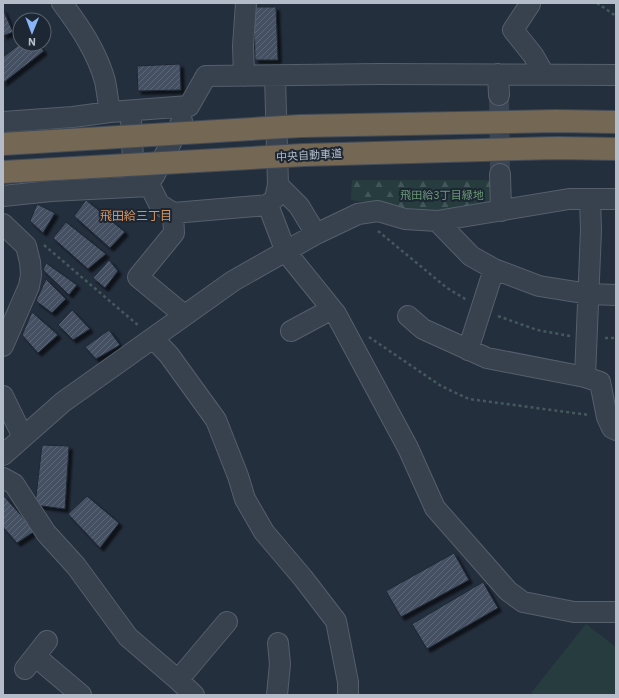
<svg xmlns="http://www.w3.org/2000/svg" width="619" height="698" viewBox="0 0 619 698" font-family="'IBM Plex Sans','Noto Sans JP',sans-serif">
<defs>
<pattern id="forest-firs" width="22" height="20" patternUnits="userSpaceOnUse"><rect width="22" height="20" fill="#263c3f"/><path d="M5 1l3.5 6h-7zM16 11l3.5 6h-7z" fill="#435659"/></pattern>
<pattern id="building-hatch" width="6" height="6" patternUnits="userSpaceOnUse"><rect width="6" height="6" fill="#455162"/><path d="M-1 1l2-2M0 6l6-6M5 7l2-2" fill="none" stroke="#5d6877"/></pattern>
<filter id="shadow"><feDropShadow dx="3.5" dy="3.5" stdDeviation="1" flood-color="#0009"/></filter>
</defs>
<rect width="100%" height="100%" fill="#242f3e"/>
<path fill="#263c3f" d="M586,624L616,647V691L613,695H534L531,693Z"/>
<path fill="url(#forest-firs)" d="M352,180H490V203L437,212L351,200Z"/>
<path fill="url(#building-hatch)" stroke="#1f2835" filter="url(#shadow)" d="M254,7H276L278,60H255Z
M3,9L13,32L3,36Z
M20,44H38L44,51L3,83V57Z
M180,64L181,90L138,91L137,66Z
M86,200L125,232L110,248L74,216Z
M37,204L55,213L43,233L30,221Z
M66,222L106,254L88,269L53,238Z
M109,260L118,271L105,288L93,278Z
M46,263L77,285L69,295L43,270Z
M46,279L66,299L52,313L36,301Z
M72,310L90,329L73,340L58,325Z
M32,312L58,335L38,353L22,335Z
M109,330L120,345L96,359L85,347Z
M42,445L69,446L65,509L35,505Z
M3,495L35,531L17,543L3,527Z
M87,496L119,523L100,548L68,514Z
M454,553L469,580L401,617L386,591Z
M483,582L498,608L427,649L412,624Z"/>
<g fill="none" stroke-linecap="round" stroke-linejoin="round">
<path stroke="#3a4453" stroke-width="20" stroke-dasharray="20 10" stroke-linecap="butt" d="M499,95L500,174"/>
<g stroke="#565f6c" stroke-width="22">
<path id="minor" d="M529,3L530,4L513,30L533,55L544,74
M498,74L499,95
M244,76L243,46L246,3
M275,76L278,185L275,198L268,205L286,252L336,314L408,448L435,508L508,591L523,602L574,612H616
M110,112L189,106L206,76L379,74L616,75
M131,120L134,180
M3,122L73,117L110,112C108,102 107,91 105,81C97,52 80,27 62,3
M500,174L501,211
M154,176L182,121
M278,185L299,206L316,234
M3,196L51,191L150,186L159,204L173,213L174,233L138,277L184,315
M590,199L591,230L585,377L600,382L607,417L612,428L616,430
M173,213L268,205
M437,221L471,256L494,269L539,286L589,294L616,295
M3,224L26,246L30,262L31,275L29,286L3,346
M408,316L423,329L487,358L585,377
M291,331L332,309
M153,338L169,355L216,420L238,476L245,499L264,532L303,578L336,621L348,682V695
M468,350L494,269
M3,396L23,437
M3,455L63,402L233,281L316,234L358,214L378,211L405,219L437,221L569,199H616
M3,478L14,484L46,533L76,566L128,637L178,680L194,695
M35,656L81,695
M25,669L47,641
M178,680L227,622
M277,695L280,664L278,643"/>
</g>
<g stroke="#434c59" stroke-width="24">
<path id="highway" d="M301,126L556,121L616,122
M304,155L557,148L616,149"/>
</g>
<path stroke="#44595c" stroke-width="2.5" stroke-dasharray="3 3" stroke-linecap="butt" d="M597,3L616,16
M378,231L447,288L467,300
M44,245L139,326
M498,316L537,330L570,336
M369,337L441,386L469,399L589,415
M605,338H616"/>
<use href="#minor" stroke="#38414e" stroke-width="20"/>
<use href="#highway" stroke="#746855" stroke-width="22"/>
<g stroke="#434c59" stroke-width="24" stroke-linecap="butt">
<path id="highway-bridge" d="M3,144L301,126
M3,172L304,155"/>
</g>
<use href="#highway-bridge" stroke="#746855" stroke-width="22"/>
</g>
<g text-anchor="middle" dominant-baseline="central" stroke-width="4" stroke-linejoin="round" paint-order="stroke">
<g font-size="11" fill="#b4bcc9" stroke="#1d2633">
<text transform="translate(309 155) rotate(-3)">中央自動車道</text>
</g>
<g font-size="11" fill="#6b9a76" stroke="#1d2633">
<text x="442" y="195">飛田給3丁目緑地</text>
</g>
<g font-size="12" fill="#d59563" stroke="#1d2633">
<text x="136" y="215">飛田給三丁目</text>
</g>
</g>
<rect width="619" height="698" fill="none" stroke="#b4bcc9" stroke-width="8"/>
<g transform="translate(32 32) rotate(181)"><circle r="19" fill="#1d2633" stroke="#59626f"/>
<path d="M0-3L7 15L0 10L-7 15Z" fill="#8ab4f8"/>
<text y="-6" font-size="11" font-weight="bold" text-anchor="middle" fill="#b4bcc9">N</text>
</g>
</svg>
